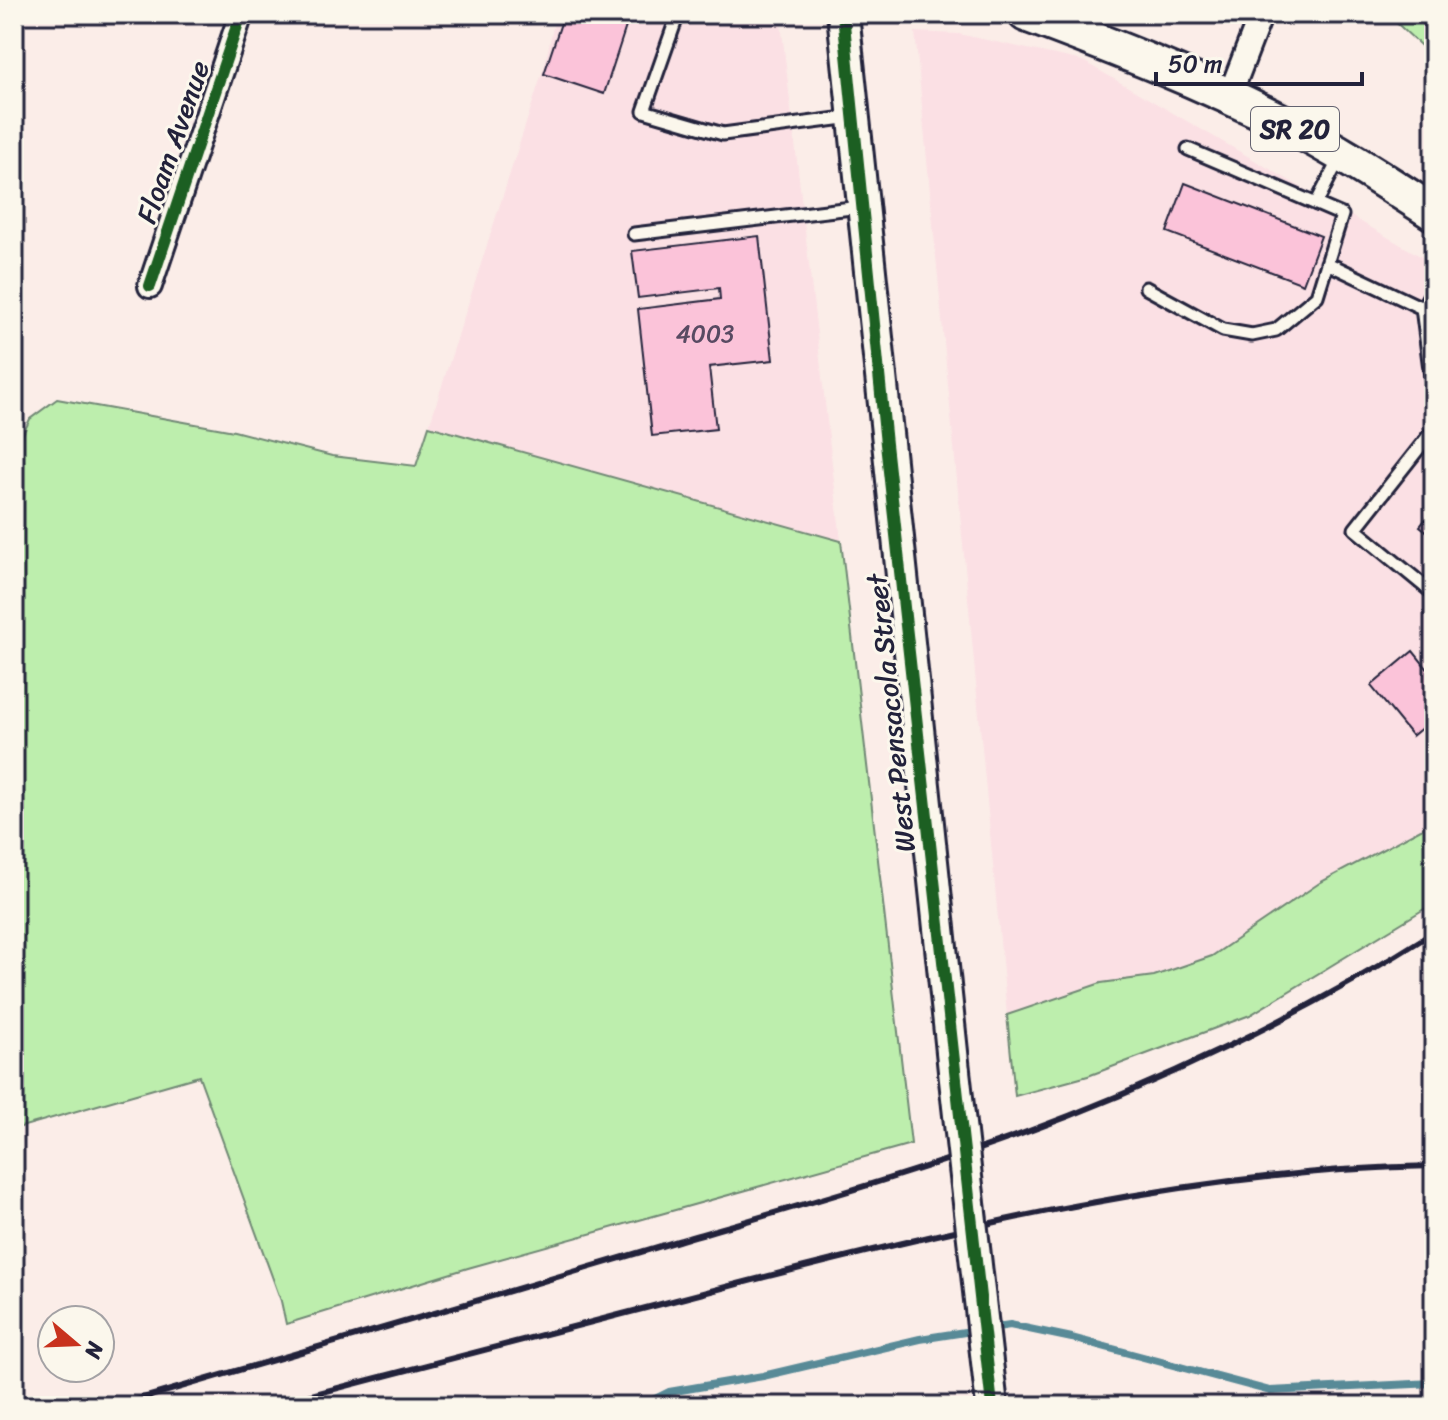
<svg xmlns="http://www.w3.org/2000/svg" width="1448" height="1420" viewBox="0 0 1448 1420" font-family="Sriracha,sans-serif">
<rect width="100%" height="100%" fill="#fbede8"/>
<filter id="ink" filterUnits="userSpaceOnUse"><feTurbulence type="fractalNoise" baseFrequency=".0125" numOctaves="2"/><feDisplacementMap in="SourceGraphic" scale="16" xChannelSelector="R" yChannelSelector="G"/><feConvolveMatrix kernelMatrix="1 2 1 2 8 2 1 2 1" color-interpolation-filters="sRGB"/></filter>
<g filter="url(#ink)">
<path fill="#fbe0e4" d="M556,14H780L841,541L429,426L545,64Z
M915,32L959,34L1083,61L1434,264V822L1321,882L1212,956L1154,976L1101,983L1007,1015Z"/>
<path fill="#bdeead" stroke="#708874" stroke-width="2" d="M1387,14H1434V58Z
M57,399L234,431L332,456L416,466L429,426L841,541L911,1144L468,1268L286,1324L281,1301L199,1076L14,1129V453L30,419Z
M1434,822V903L1250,1015L1088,1076L1015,1096L1007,1015L1101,983L1154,976L1212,956L1321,882Z"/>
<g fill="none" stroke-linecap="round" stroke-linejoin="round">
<path stroke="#598a97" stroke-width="8" d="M641,1406L669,1392L763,1376L920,1339L1010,1325L1072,1338L1270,1391L1434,1383"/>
</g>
<path fill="#fbc3d9" stroke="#22223b" stroke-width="2" d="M564,14H630L604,94L544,74Z
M1185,183L1321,236L1303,284L1167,232Z
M759,236L773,360L709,367L716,429L652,436L638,309L720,299L719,288L638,298L632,251Z
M1434,509V537L1420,526Z
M1413,651L1434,677V718L1412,736L1371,686Z"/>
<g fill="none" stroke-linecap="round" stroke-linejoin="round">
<g stroke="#22223b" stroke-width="17">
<path id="lane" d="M678,14L644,111L723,134L852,117
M1316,204L1339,159
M634,234L860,207
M1327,263L1422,308
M1146,288L1223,330L1252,335L1276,330L1317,296L1342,215L1188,149
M1434,288L1422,308L1434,400
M1434,429L1355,529L1434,594"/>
</g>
<g stroke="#22223b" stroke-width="28">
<path id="street" d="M1229,97L1261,14
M150,286L241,14"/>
</g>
<g stroke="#22223b" stroke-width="36">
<path id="secondary" d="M843,14L954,1071"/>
</g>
<g stroke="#22223b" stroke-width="40">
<path id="primary" d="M1026,14C1114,47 1202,81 1286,124C1338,150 1386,182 1434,213"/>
</g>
<use href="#lane" stroke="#fbf7ec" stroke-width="11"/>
<use href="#street" stroke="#fbf7ec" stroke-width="22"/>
<use href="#secondary" stroke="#fbf7ec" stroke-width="30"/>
<use href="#primary" stroke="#fbf7ec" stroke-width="34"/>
<path stroke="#22223b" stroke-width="6" d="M116,1406C304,1351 491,1297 678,1241C791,1208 905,1176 1016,1136C1157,1085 1307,1013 1434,932
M269,1406C422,1366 574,1327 726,1287C957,1227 1194,1170 1434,1166"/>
<g stroke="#22223b" stroke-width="36" stroke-linecap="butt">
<path id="secondary-bridge" d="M954,1071L992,1406"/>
</g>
<use href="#secondary-bridge" stroke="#fbf7ec" stroke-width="30"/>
<g stroke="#fbf7ec" stroke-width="17">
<path id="cycleway" d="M843,14L886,444L992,1406
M150,286L241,14"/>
</g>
<use href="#cycleway" stroke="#1b5e20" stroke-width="12"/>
</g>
</g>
<g text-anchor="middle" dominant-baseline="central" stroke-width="6" stroke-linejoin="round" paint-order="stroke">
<g font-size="24" fill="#584a62">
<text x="705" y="334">4003</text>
</g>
<rect fill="#fbf7ec" stroke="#636270" stroke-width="2" x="1251" y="107" width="88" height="44" rx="6"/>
<g font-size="26" font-weight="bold" fill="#22223b">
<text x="1295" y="129">SR 20</text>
</g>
<g font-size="28" fill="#22223b" stroke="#fbf7ec">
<text transform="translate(173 142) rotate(-71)">Floam Avenue</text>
<text transform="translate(891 713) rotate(-96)">West Pensacola Street</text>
</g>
</g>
<rect width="1448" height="1420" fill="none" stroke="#fbf7ec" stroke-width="48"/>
<rect x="24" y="24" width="1400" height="1372" fill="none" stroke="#22223b" stroke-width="3" filter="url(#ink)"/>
<g transform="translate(76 1344) rotate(109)"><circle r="38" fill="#fbf7ec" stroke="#a4a2a5" stroke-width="2"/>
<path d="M0-6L14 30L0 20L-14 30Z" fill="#c8321e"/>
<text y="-12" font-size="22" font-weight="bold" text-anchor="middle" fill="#22223b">N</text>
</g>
<path d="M1156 72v12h206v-12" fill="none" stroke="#22223b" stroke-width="4"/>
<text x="1168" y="72" font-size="24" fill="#22223b" stroke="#fbf7ec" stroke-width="6" paint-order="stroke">50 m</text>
</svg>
